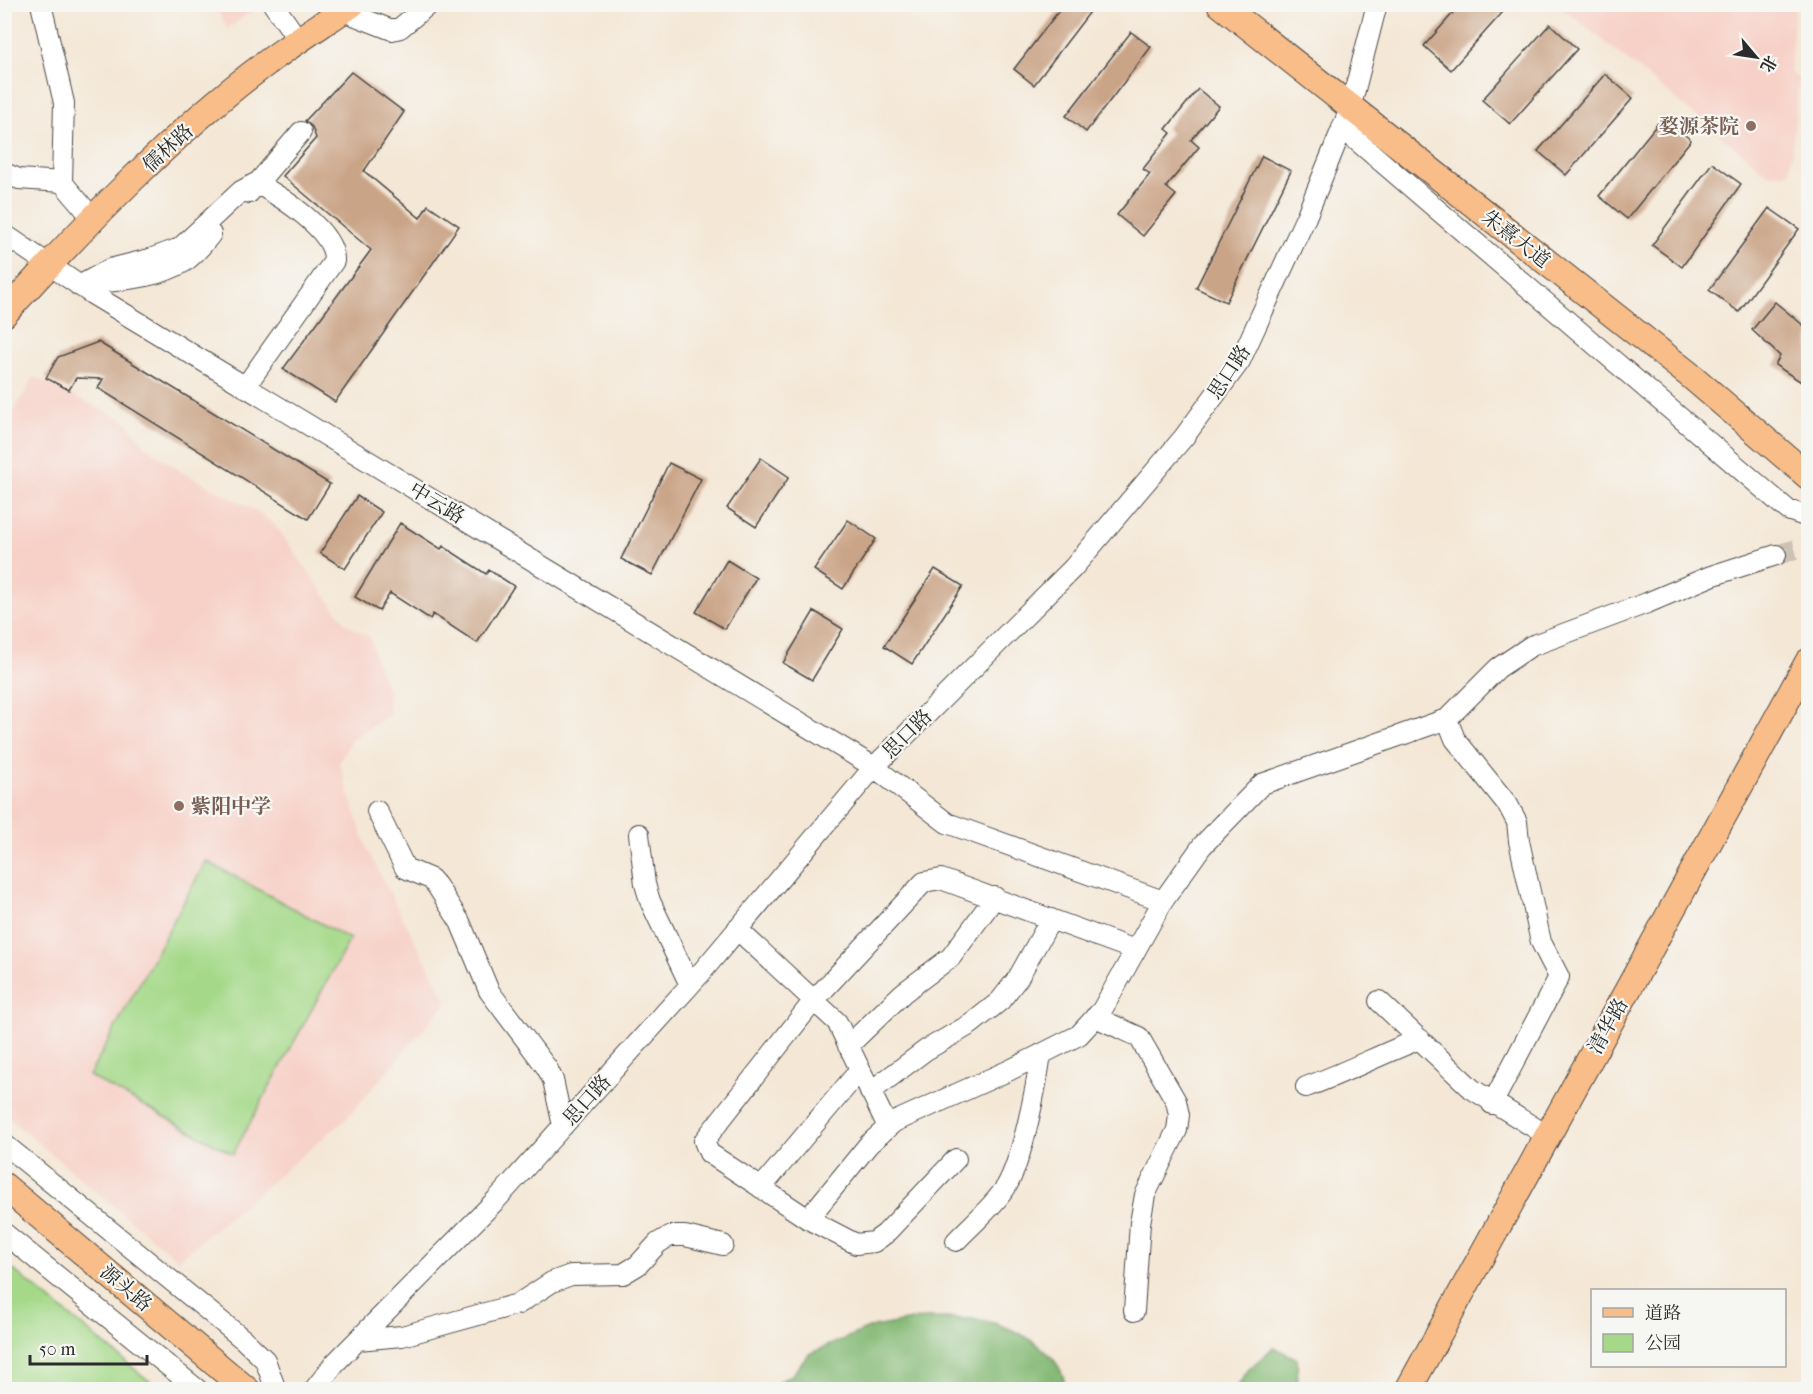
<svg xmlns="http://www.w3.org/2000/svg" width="1813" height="1394" viewBox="0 0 1813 1394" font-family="'IM FELL French Canon','Noto Serif SC',serif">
<rect width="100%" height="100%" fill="#f6f6f2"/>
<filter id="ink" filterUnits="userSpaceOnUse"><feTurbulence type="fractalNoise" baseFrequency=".0167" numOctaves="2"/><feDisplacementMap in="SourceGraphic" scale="12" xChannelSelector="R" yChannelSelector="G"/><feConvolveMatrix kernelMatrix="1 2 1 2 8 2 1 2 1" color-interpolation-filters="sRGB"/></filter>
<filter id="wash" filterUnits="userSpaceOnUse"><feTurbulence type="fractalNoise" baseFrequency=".008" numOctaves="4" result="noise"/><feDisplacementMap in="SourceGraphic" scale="24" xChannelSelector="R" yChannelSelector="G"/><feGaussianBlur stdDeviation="1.35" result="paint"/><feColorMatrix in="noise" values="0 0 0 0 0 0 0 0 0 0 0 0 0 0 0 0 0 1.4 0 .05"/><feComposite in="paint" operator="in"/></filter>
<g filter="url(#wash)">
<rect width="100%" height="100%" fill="#f4e7d6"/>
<path fill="#f7d1c8" d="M215,5H261L227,29Z
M1559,5H1795L1790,71L1799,79L1790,172L1768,174Z
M34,377L126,421L146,447L182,472L260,513L275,525L346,624L371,638L375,659L387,689L389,714L351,741L339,763L367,849L447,1002L346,1119L178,1260L5,1115L4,428Z"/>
<path fill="#a5d989" stroke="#68825a" stroke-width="1.5" d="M206,861L350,939L233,1154L89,1076Z
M5,1263L159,1389H5Z"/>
<path fill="#84b975" stroke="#587250" stroke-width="1.5" d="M923,1318C941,1319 961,1317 980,1320C1012,1325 1065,1352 1065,1389H775L779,1382L792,1375L809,1354L869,1328Z
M1274,1347L1297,1359L1298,1389H1236L1248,1370Z"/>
<g id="blocks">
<path fill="#caa487" d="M1064,4H1096L1034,85L1014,69Z
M1461,4H1510L1451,70L1424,46Z
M1550,24L1577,49L1510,124L1482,100Z
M1131,32L1151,47L1086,132L1066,116Z
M351,72L404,112L364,171L420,218L428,205L459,226L335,402L283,369L371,250L283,176L316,138L312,127L305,121Z
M1605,74L1633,98L1566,175L1538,151Z
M1198,89L1219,106L1191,140L1199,147L1166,187L1176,195L1143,236L1117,215L1150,174L1143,169L1171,133L1166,129Z
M1663,117L1691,140L1627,219L1599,196Z
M1262,156L1291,171L1226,302L1196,288Z
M1712,163L1741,184L1682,267L1652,245Z
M1769,208L1799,229L1739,312L1709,290Z
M1775,302L1809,330V387L1775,365L1780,356L1752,330Z
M98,342L330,484L308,519L98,388L103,379L76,378L69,390L46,378L58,357Z
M761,458L789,477L756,527L727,508Z
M669,463L701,479L652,575L621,559Z
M357,496L382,512L345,569L320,553Z
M848,520L876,539L843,589L814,570Z
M400,523L441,549L443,546L486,574L489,570L514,586L477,643L433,614L430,619L390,593L379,611L355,597Z
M727,560L756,578L725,629L696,612Z
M935,569L963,586L912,664L884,646Z
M814,611L843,629L812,680L783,663Z"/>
</g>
</g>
<g filter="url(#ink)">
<use href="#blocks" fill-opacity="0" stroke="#494745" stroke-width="1.5"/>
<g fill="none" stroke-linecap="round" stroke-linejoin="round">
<path stroke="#ccc1b4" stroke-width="20" stroke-dasharray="20 10" stroke-linecap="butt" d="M1776,555L1808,546"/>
<g stroke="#494745" stroke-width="22">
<path id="minor" d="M41,4L64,103L62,182
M273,4L299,41
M343,11L392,30L400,28L429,4
M1342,128L1788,510L1808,517
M4,173L19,179L62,182L94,220
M249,193L301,132
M4,234L92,294L874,767L947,823L1163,901L1202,846L1262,784L1447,719L1498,668L1531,646L1647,603L1711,576L1776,555
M96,283C124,280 160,277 184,262C195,255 203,244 211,234
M79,286L110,269L150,259L180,248L241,191L256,183C280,196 336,231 334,261L245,387
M1447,719L1455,739L1508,805L1517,822L1519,841L1541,942L1559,977L1492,1104
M377,811L405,868L431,879L437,886L460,922L489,991L547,1068L553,1080L563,1126
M639,834L645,884L650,901L690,985
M737,929L837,1022L888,1127
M1379,1001L1472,1089L1548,1136
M1095,1017L1139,1037L1176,1101L1179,1115L1177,1130L1145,1195L1140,1223L1134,1311
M848,1046L903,993L951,957L995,897
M1306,1087C1345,1073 1381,1054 1420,1039
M870,1092L926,1050L971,1024L1000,1001L1018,978L1051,919
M4,1144L244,1340L265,1360L276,1390
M956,1159L885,1234L874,1242L856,1244L808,1219L709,1153L704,1141L815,999L924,882L941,879L1135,950
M761,1188L859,1071
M808,1219L869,1144L894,1122L1010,1070L1079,1035L1102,1010L1163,901
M4,1233L198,1390
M956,1241C972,1224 993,1207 1006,1187C1023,1158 1036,1088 1041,1054
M358,1340L402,1336L518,1304L552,1282L571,1275L623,1274L638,1265L658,1243L670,1236H685L723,1245
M314,1390L335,1363L497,1199L700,974L874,767L1073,568L1184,437L1240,361L1306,217L1350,109L1377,4"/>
</g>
<g stroke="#494745" stroke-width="28">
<path id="major" d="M1220,4L1691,376L1808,476
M4,314C82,228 172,133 265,64C293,43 323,24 352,4
M4,1186L247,1390
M1408,1390L1808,662"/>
</g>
<use href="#minor" stroke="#fff" stroke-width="20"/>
<use href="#major" stroke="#f8bd89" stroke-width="26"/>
</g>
</g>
<g fill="#8d6e63" stroke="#f6f6f2" stroke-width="2">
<circle cx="1751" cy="126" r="6"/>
<circle cx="179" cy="806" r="6"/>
</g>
<g text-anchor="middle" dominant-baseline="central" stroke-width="4.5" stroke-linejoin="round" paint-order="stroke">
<g font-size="20" font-weight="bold" fill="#785e54" stroke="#f6f6f2" text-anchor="end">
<text x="1739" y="126">婺源茶院</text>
<text x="191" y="806" text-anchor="start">紫阳中学</text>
</g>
<g font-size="20" fill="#2b2b2b" stroke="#f6f6f2">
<text transform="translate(168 148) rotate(-43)">儒林路</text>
<text transform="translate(1516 239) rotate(38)">朱熹大道</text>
<text transform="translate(1229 372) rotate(-57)">思口路</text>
<text transform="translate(437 503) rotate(31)">中云路</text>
<text transform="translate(907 734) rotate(-45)">思口路</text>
<text transform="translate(1608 1026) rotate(-61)">清华路</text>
<text transform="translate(587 1100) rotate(-48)">思口路</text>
<text transform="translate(126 1288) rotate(40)">源头路</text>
</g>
</g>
<rect width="1813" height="1394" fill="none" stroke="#f6f6f2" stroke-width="24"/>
<rect x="1591" y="1289" width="195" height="78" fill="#f6f6f2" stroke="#a5a5a2" stroke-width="1.5"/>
<rect x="1603" y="1308" width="30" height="9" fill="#f8bd89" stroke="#a5a5a2" stroke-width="1.5"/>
<text x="1645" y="1319" font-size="18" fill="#2b2b2b">道路</text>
<rect x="1603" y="1334" width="30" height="18" fill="#a5d989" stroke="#a5a5a2" stroke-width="1.5"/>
<text x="1645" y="1349" font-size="18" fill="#2b2b2b">公园</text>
<g transform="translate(1756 57) rotate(119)" stroke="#f6f6f2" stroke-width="4.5" paint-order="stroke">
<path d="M0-4.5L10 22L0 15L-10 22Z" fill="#2b2b2b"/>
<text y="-9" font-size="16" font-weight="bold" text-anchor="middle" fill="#2b2b2b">北</text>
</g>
<path d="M30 1355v9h117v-9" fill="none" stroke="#2b2b2b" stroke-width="3"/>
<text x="39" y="1355" font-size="18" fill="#2b2b2b" stroke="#f6f6f2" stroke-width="4.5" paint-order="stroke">50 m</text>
</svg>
